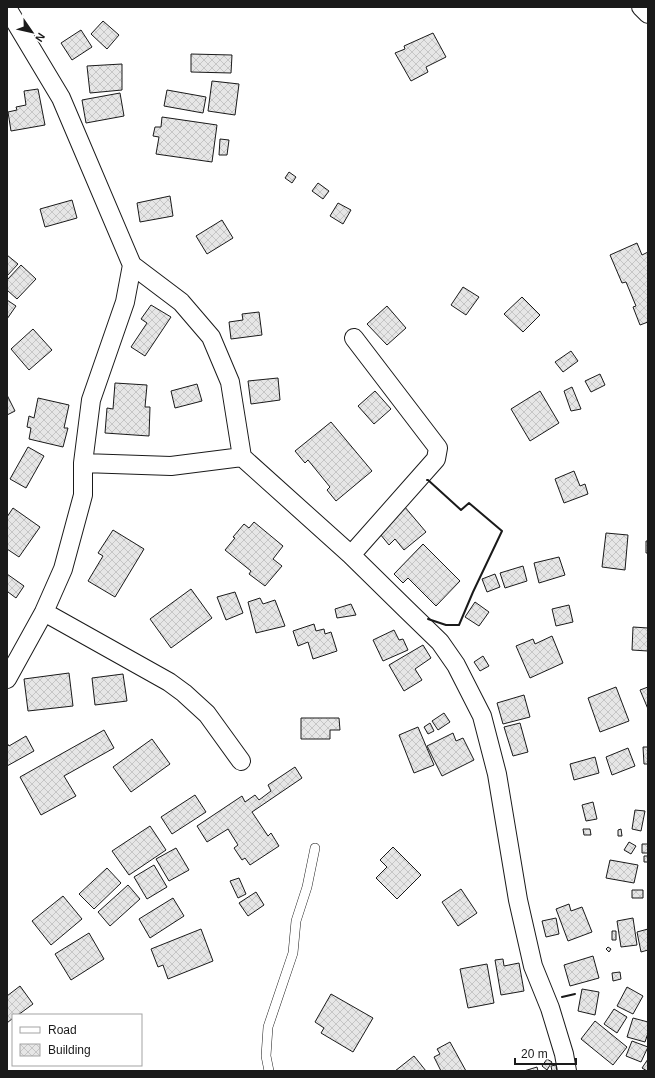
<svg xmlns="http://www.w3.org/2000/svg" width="655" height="1078" viewBox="0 0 655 1078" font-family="Arial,sans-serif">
<defs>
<pattern id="building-cross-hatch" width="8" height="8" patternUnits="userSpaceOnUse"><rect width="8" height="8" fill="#e6e6e6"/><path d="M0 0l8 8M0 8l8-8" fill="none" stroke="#c5c5c5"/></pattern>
</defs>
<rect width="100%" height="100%" fill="#fff"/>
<path fill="url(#building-cross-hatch)" stroke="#1a1a1a" d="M103,21L119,35L107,49L91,34Z
M81,30L92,47L72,60L61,43Z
M433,33L446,57L426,67L428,72L411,81L395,53L405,49L404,46Z
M191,54L232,55L231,73L191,72Z
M122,64V90L90,93L87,66Z
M212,81L239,84L235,115L208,111Z
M38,89L45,125L11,131L8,112L17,110L16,107L26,105L24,91Z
M167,90L206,97L203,113L164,106Z
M120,93L124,116L86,123L82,100Z
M162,117L217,125L212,162L156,154L159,137L153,136L155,127H161Z
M220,139L229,140L227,155H219Z
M289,172L296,177L292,183L285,178Z
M318,183L329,191L323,199L312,191Z
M170,196L173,216L140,222L137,203Z
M72,200L77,218L45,227L40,209Z
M338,203L351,210L343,224L330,216Z
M222,220L233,238L207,254L196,236Z
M637,243L642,255L648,252V322L640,325L633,307L636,306L626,282L622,283L610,255Z
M7,255L18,264L7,276Z
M21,265L36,279L17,299L7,290V280Z
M463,287L479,297L466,315L451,305Z
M522,297L540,315L523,332L504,314Z
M7,300L16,306L7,319Z
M151,305L171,317L145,356L131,347L147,323L141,319Z
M387,306L406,328L387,345L367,324Z
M259,312L262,335L231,339L229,322L243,320L242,314Z
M33,329L52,350L29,370L11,349Z
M571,351L578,361L563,372L555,362Z
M600,374L605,385L591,392L585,381Z
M278,378L280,400L251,404L248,381Z
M115,383L147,385L145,407H150L149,436L105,433L107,408L113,409Z
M197,384L202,401L175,408L171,391Z
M572,387L581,409L571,411L564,391Z
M375,391L391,409L374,424L358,406Z
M540,391L559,423L530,441L511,409Z
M7,395L15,411L7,415Z
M38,398L69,405L64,428H68L63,447L29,439L31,428L27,427L29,416L34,418Z
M331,422L372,471L336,501L327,490L330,487L308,460L305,463L295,451Z
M28,447L44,456L26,488L10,479Z
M574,471L580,486L585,484L588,494L564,503L555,479Z
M404,506L426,532L404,550L395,539L389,545L376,529Z
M13,508L40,527L19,557L7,549V517Z
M254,522L283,546L273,559L282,566L265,586L249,574L251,571L225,550L235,538L233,537L244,524L249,528Z
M113,530L144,549L115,597L88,581L103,556L98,553Z
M606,533L628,535L625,570L602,567Z
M646,541H648V553H646Z
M423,544L460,581L436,606L408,578L403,583L394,574Z
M559,557L565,575L539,583L534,563Z
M523,566L527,581L505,588L500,573Z
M7,574L24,586L16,598L8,592L7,593Z
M495,574L500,587L487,592L482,579Z
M191,589L212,618L171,648L150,619Z
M235,592L243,613L226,620L217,597Z
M260,598L263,604L275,600L285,626L256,633L248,602Z
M475,602L489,612L479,626L465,617Z
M351,604L356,615L337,618L335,609Z
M569,605L573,622L556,626L552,609Z
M314,624L316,631L324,629L325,634L331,632L337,651L313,659L308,642L298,646L293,631Z
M633,627L648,628V651L632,650Z
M394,630L399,640L403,639L408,650L383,661L373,640Z
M552,636L563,663L530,678L516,646L533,639L535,644Z
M423,645L431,658L415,669L422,680L404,691L389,665Z
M483,656L489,666L480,671L474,662Z
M69,673L73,706L28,711L24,679Z
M123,674L127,701L95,705L92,678Z
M616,687L629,721L600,732L588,698Z
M648,687V709L640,690Z
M524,695L530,717L503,724L497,703Z
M444,713L450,722L438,730L432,721Z
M301,718H339L340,730H330V739H301Z
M430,723L434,731L428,734L424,727Z
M520,723L528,752L513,756L504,727Z
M418,727L434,765L414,773L399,735Z
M104,730L114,748L64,776L76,796L41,815L20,777Z
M453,733L456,741L463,738L474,760L442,776L427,746Z
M26,736L34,751L7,766V743L9,746Z
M152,739L170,764L131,792L113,767Z
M643,747H648V764H644Z
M628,748L635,766L612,775L606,757Z
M595,757L599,773L574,780L570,764Z
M295,767L302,778L252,812L268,836L271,833L279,846L250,865L245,858L242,860L234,848L238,845L228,829L207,842L197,826L242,796L245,802L255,795L259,800L271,791L268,785Z
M195,795L206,812L172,834L161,817Z
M593,802L597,819L586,821L582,805Z
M635,810L645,811L641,831L632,829Z
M150,826L166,850L129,875L112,851Z
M583,829H590L591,835H584Z
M621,829L622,836H618V830Z
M629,842L636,846L631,854L624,850Z
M642,844H648V853H642Z
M393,847L421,875L397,899L376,878L387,867L380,860Z
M176,848L189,870L169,881L156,859Z
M644,856H648V862H644Z
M610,860L638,865L634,883L606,878Z
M154,865L167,887L147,899L134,877Z
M107,868L121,883L94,909L79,894Z
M239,878L246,894L238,898L230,881Z
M128,885L140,899L110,926L98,912Z
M461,889L477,913L458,926L442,902Z
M632,890H643V898H632Z
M256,892L264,905L248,916L239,903Z
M63,896L82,919L51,945L32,921Z
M173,898L184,916L150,938L139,919Z
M569,904L571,911L582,907L592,932L568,941L556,909Z
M556,918L559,934L546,937L542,921Z
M633,918L637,945L621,947L617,921Z
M201,929L213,961L168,979L163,965L158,967L151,949Z
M648,929V950L641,952L637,932Z
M612,931H616V940H612Z
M89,933L104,959L71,980L55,954Z
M608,947L611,949L609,952L606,949Z
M593,956L599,978L570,986L564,965Z
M503,959L504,966L519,963L524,991L501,995L495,960Z
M487,964L494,1003L468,1008L460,969Z
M620,972L621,979L613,981L612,973Z
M20,986L33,1004L18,1015H13V1018L7,1023V996Z
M627,987L643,996L633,1014L617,1006Z
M582,989L599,992L595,1015L578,1011Z
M331,994L373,1018L353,1052L321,1033L324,1028L315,1022Z
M614,1009L627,1017L617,1033L604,1024Z
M633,1018L648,1022V1033L645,1042L627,1037Z
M595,1021L627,1047L613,1065L581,1039Z
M632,1041L648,1047L641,1062L626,1056Z
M450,1042L466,1071H441L434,1057L440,1054L437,1049Z
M414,1056L426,1071H395Z
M547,1059L552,1062L547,1070L542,1066Z
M648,1059V1071H647L642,1068Z
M556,1065L557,1071H552L551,1066Z
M537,1067L538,1071H524Z"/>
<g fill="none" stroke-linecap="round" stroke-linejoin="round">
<g stroke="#1a1a1a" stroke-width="10">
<path id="lane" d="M269,1071L266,1056L268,1027L293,953L296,921L307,887L315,848"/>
</g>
<g stroke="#1a1a1a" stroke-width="20">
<path id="street" d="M641,7L648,14
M7,8L61,98L132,265L125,302L91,400L83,463V495L63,569L44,612L7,679
M132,265L181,302L211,337L230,382L242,457L351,555L406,609L440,642L456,665L482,716L497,774L518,900L533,966L550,1008L564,1054L567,1071
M83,463L171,466L242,457
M351,555L436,459L438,448L354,338
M44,612L169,682L184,693L207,714L241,761"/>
</g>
<use href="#lane" stroke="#fff" stroke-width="9"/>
<use href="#street" stroke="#fff" stroke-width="18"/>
<path stroke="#1a1a1a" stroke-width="2" d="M427,480H428L461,510L469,503L502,531L473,592L459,625H446L428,619
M562,997L575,994"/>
</g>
<rect width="655" height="1078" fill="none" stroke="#1a1a1a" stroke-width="16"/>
<rect x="12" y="1014" width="130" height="52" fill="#ffffff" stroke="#a3a3a3"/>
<rect x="20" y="1027" width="20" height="6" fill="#ffffff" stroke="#a3a3a3"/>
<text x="48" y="1034" font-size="12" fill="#1a1a1a">Road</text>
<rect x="20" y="1044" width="20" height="12" fill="url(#building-cross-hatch)" stroke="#a3a3a3"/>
<text x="48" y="1054" font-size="12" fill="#1a1a1a">Building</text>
<g transform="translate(32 32) rotate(124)" stroke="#ffffff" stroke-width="3" paint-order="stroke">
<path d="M0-3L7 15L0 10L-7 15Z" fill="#1a1a1a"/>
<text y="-6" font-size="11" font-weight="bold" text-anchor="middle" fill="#1a1a1a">N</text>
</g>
<path d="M515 1058v6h61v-6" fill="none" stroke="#1a1a1a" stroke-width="2"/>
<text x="521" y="1058" font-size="12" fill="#1a1a1a" stroke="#ffffff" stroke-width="3" paint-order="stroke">20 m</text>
</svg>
